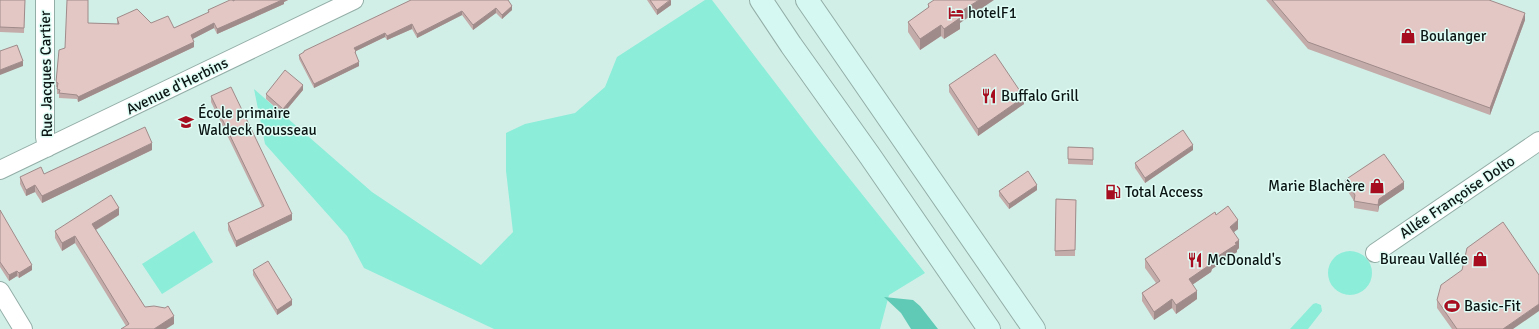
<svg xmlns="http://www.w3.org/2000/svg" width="1539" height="329" viewBox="0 0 1539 329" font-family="Signika,sans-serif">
<rect width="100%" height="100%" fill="#d2efe7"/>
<path fill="#8cedd9" d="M705,0H712L818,139L925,273L889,295L880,329H494L364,268L347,236L265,144L254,89L372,192L481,265L513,232L506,171V133L525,124L575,113L605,87L617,57Z
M194,231L213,262L162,294L142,264Z
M1328 273a22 22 0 1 1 44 0a22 22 0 1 1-44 0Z
M1316,303L1321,305L1322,311L1308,329H1290L1313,304Z"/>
<path fill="#60cab6" d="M884,297L913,300L920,306L938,329H911L901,313Z"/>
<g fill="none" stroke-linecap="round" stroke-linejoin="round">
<g stroke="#93aea7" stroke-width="20">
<path id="street" d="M45,0V137L47,148
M0,170L354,0
M1375,253L1539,141
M0,291L23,329"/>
</g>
<g stroke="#93aea7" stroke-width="24">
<path id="secondary" d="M761,0L791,45L870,156L989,329
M807,0L1034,329"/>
</g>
<use href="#street" stroke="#fff" stroke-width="18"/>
<use href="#secondary" stroke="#d6f8f2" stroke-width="22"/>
</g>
<path fill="#c3aba9" d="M0,0H25L24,33L0,32Z
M235,0H288L284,2V4L253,18L217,34L214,28L192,39L194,47L78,102L77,99L59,98V94H57V87H56V82L65,48L88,23L117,24V18L174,28L208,13V10Z
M411,0H508L512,10L502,19L496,13L473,30L462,15L417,38L412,29L387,40L385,37L356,51V56L359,66L314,88L299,59V55Z
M647,0H671V5L657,15Z
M1266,0H1489L1525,20L1490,115L1308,49Z
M928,4L960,23V29L944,39L941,36L920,50L908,32V22L928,8Z
M949,85L1024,104L978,136L949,92Z
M303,90L283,114L266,99V94Z
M211,96L292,220L236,247L228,230V223L262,207L211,102Z
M1068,147L1093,148V165L1068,164Z
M152,150L42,203L35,192L26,196L20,184V177L44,174Z
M1193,150L1145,183L1135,168V163Z
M1345,180L1404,189L1379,206L1378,212L1354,208V201L1345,187Z
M1037,190L1009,209L999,196V191Z
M1056,199L1076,200L1075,256H1055Z
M0,210L32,270L19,278L17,276L9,281L0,267Z
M119,215L96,230L145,307L174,324L126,326L75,243L62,251L55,238V231Z
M1216,215L1238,229L1234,232L1239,248L1237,250V252L1212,269L1211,272L1192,285L1197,299L1176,314L1172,308L1154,320L1142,301V293L1156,283L1145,268V259Z
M253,270L292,305L277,315L253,275Z
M1437,300L1513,329H1452L1437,308Z"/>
<path fill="#9f8b8a" d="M282,0H288L284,2V4L253,18L217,34V29Z
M671,0V5L657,15V10Z
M979,0H994L960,23V29L944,39V29L957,14Z
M512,6V10L502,19V15Z
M496,8V13L473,30V25Z
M462,11V15L417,38V34Z
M1525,13V20L1490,115V108Z
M214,23V28L191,40V35Z
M412,24V29L387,40V36Z
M941,25V36L920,50V39Z
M385,33V37L354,52V48Z
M194,42V47L78,102V97Z
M23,61V66L0,75V70Z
M359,62V66L314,88V84Z
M303,85V90L283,114V109Z
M1024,97V104L978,136V129Z
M152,143V150L42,203V196Z
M1193,145V150L1145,183V178Z
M1404,182V189L1379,206L1378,212V205L1379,199Z
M35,185V192L26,196V190Z
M1037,185V190L1009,209V204Z
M119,208V215L92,232V224Z
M292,214V220L236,247V241Z
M1238,220V229L1230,235V227Z
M75,236V243L62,251V243Z
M1239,240V248L1237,250V252L1212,269L1211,272L1189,287V279L1212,260Z
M32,265V270L19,278V273Z
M17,271V276L9,281V275Z
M1197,291V299L1176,314V305Z
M1172,299V308L1154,320V312Z
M292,300V305L277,315V310Z
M1539,304V311L1513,329H1503Z
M174,316V324L166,329H154Z"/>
<path fill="#e3c7c5" stroke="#9f8b8a" d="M0,0H25L24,28L0,27Z
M67,0H88V23L119,24L117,18L137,9L151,23L168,16L174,28L209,12L208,10L230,0H233V1L235,0H282L253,13L217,29L214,23L191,35L194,42L78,97L77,95L59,93L60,90L57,89L58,83L56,82L59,50L65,48Z
M411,0H508L512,6L502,15L496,8L473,25L462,11L417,34L412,24L387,36L385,33L354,48L356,51L355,52L359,62L314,84L299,55L304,52V51Z
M650,0H670L657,10Z
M934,0H979L957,14L960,18L944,29L941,25L920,39L908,22L929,7L928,4Z
M1272,0H1489L1525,13L1490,108L1308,42Z
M17,45L23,61L0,70V51Z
M995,54L1024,97L978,129L949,85Z
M285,70L303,85L283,109L266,94Z
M231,87L292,214L236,241L228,223L264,206L211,96Z
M145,127L152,143L42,196L35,185L26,190L20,177L41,167L44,174Z
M1183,130L1193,145L1145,178L1135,163Z
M1068,147L1093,148V160L1068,159Z
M1384,154L1404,182L1379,199L1378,205L1354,201L1355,195L1345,180Z
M1028,171L1037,185L1009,204L999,191Z
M111,195L119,208L92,224L145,307L154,306L165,308L168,306L174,316L154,329H121L129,324L75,236L62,243L55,231Z
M1056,199L1076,200L1075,250L1055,251Z
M1228,206L1238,220L1230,227L1239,240L1235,243L1237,244L1212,260L1211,264L1189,279L1197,291L1176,305L1172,299L1154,312L1142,293L1160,281L1145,259L1215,212L1216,215Z
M0,210L32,265L19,273L17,271L9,275L0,262Z
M1503,222L1539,275V304L1503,329H1457L1437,300L1441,285L1462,270L1467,248Z
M268,261L292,300L277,310L253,270Z"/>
<defs>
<g id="hotel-bare" transform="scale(1.2)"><path d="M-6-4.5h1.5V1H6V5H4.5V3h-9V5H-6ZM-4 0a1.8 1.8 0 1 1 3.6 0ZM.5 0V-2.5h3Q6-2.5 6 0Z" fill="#a60d1e" stroke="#dffcf5" stroke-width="2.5" paint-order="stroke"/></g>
<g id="shop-bare" transform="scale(1.2)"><path d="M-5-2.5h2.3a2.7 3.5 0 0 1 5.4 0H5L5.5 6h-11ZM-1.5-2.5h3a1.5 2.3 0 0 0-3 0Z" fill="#a60d1e" stroke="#dffcf5" stroke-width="2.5" paint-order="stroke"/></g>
<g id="restaurant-bare" transform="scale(1.2)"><path d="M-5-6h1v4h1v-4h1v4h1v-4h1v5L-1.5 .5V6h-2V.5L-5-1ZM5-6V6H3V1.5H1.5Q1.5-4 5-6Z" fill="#a60d1e" stroke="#dffcf5" stroke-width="2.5" paint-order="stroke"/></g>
<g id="school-bare" transform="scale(1.2)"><path d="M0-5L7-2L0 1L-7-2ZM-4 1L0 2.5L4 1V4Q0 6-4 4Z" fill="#a60d1e" stroke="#dffcf5" stroke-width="2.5" paint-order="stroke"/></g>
<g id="fuel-bare" transform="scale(1.2)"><path d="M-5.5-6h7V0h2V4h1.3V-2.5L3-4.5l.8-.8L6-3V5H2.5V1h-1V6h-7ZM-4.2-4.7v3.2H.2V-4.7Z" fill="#a60d1e" stroke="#dffcf5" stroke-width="2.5" paint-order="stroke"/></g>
<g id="stadium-bare" transform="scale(1.2)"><path d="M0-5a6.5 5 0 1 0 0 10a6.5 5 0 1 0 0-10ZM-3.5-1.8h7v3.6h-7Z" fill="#a60d1e" stroke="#dffcf5" stroke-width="2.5" paint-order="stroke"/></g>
</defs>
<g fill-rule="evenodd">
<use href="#hotel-bare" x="956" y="13"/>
<use href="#shop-bare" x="1408" y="36"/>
<use href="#restaurant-bare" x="989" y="96"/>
<use href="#school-bare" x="186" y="122"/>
<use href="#shop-bare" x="1377" y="186"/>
<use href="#fuel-bare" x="1113" y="192"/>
<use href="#shop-bare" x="1480" y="259"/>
<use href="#restaurant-bare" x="1195" y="260"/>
<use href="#stadium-bare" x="1452" y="306"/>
</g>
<g text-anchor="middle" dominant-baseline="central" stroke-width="3" stroke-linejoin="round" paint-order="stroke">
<g font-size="15" fill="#0b1513" stroke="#dffcf5" text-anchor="start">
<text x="968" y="13">hotelF1</text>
<text x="1420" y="36">Boulanger</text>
<text x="1001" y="96">Buffalo Grill</text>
<text x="198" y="113">École primaire<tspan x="198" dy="17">Waldeck Rousseau</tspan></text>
<text x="1365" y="186" text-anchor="end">Marie Blachère</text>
<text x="1125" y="192">Total Access</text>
<text x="1468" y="259" text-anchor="end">Bureau Vallée</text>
<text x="1207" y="260">McDonald's</text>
<text x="1464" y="306">Basic-Fit</text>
</g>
<g font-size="15" fill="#0b1513" stroke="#dffcf5">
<text transform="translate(46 74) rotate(-91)">Rue Jacques Cartier</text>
<text transform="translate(177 86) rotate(-26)">Avenue d'Herbins</text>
<text transform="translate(1457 197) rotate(-34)">Allée Françoise Dolto</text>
</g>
</g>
</svg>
